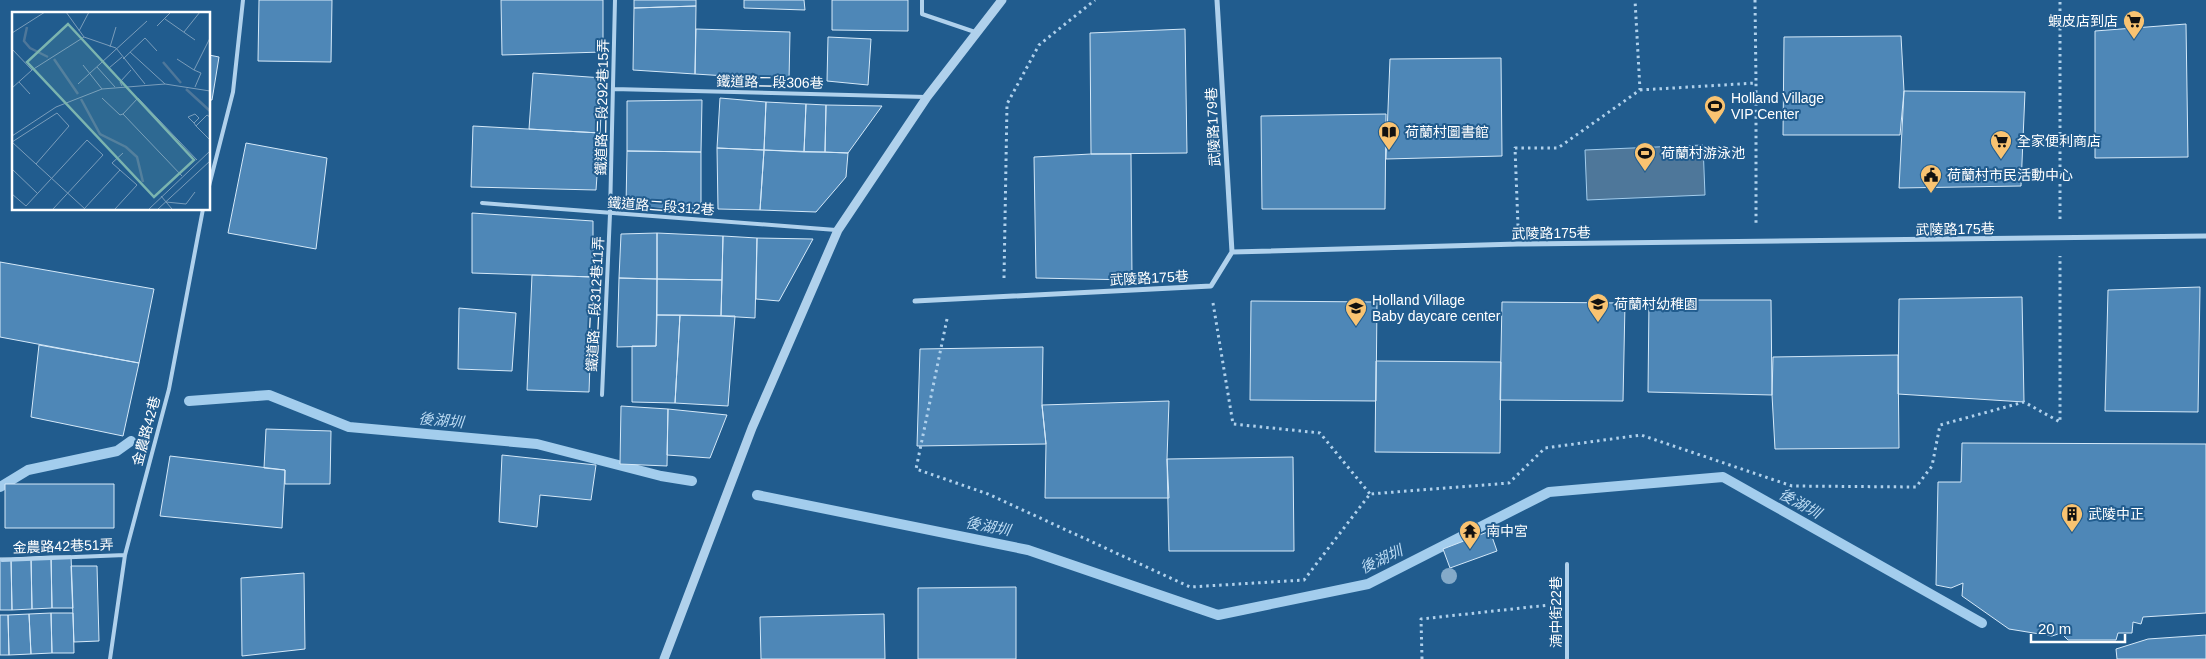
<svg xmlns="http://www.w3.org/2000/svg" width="2206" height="659" viewBox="0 0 2206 659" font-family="Helvetica,'Noto Sans TC',sans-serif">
<rect width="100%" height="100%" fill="#215c8e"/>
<path fill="#4e779a" stroke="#a3cded" d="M1703,145L1705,195L1587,200L1585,150Z"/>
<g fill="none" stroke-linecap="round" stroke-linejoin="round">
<path stroke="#a3cded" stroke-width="10" d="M189,401L269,395L349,427L537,444L661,476L692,481
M0,487L28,470L117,451L131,441
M757,495L1028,550L1218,615L1368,584L1549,492L1723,477L1982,623"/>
</g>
<path fill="#4e87b7" stroke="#d5e9f9" d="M259,0H332L331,62L258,61Z
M501,0H603V52L502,55Z
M634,0H696V6L634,8Z
M744,0H804L805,10L744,8Z
M832,0H908V31L832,30Z
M696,6L695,74L633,70L634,8Z
M2186,24L2188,157L2095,158V31Z
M696,29L790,32L789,80L695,74Z
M1185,29L1187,153L1091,154L1090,33Z
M1901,36L1904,91L1900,135H1783L1784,37Z
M828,37L871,39L868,85L827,81Z
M209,55L219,57L212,100H209Z
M1501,58L1502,156L1386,159L1390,59Z
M533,73L603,78L600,133L529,129Z
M1904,91L2025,92L2021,186L1899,188Z
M720,98L766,102L764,150L717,148Z
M702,100L701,152L627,151V101Z
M766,102L806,104L804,152L764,150Z
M806,104L826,105L825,152H804Z
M826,105L882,106L848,153L825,152Z
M1386,114L1385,209H1262L1261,116Z
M473,126L600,133L596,190L471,187Z
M246,143L327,158L316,249L228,233Z
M717,148L764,150L760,210L718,209Z
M764,150L848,153L846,177L816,212L760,210Z
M627,151L701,152V209L626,207Z
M1091,154H1131L1132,280L1036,278L1034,157Z
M472,213L593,221V277L472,273Z
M657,233V279L619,278L621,234Z
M657,233L723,236L722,280L657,279Z
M723,236L757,238L755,318L721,316Z
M757,238L813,239L779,301L756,299Z
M0,262L154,289L139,363L0,337Z
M532,275L593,277L589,392L527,390Z
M619,278L657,279L656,346L617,347Z
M657,279L722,280L721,316L657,315Z
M2200,287L2198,412L2105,411L2108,290Z
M2022,297L2024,402L1898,394L1899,299Z
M1649,300H1771L1772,395L1648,392Z
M1251,301L1377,302L1376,401L1250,400Z
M1502,302L1625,303L1623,401L1500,400Z
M459,308L516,313L512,371L458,369Z
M657,315H680L675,403L632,402V346H656Z
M680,315L735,316L728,406L675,403Z
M39,345L139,363L123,436L31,417Z
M1043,347L1042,405L1046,444L917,446L920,349Z
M1898,355L1899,448L1775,449L1772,395L1773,357Z
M1376,361L1501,362L1500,453L1375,452Z
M1169,401L1167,459L1169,498H1045L1046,444L1042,405Z
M621,406L668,409L667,466L620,464Z
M668,409L727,415L710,458L667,455Z
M266,429L331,431L330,484H285V470L264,468Z
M1962,443L2206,444V613L2143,617L2141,624L2133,622L2132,633H2118L2116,640H2068L2061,633L2052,636L2009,629L1962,596L1963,583L1951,588L1936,585L1938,482H1961Z
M502,455L596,465L591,500L540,495L537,527L499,522Z
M170,456L285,470L282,528L160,516Z
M1293,457L1294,551H1169L1167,459Z
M5,484H114V528H5Z
M1490,531L1497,551L1450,568L1443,549Z
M51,556H71L73,608H52Z
M51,556L52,608L32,609L31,557Z
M31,557L32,609L12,610L11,558Z
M0,558H11L12,610H0Z
M71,566H97L99,641L74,642Z
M304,573L305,649L242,656L241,578Z
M1016,587V659H918V588Z
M51,613H73L74,653H52Z
M51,613L52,653L31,654L29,614Z
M29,614L31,654L9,655L8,615Z
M884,614L885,659H761L760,617Z
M0,615H8L9,655H0Z
M2206,635V659H2117L2116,649L2148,639Z"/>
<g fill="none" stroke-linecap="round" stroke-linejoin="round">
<path stroke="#b0d1ec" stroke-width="3" stroke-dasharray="2.5 4" stroke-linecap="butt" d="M1755,0L1756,83
M1640,90L1756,83V224
M2060,219V0
M1518,226L1515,148H1558L1640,90L1635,0
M1004,278L1007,104L1039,45L1095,0
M1213,303L1233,424L1320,433L1370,494
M947,319L916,469L988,494L1190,587L1304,580L1370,494L1509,483L1545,448L1641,435L1792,486L1916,487L1932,466L1940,425L2024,402L2060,422V256
M1422,659L1421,619L1549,605"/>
<path stroke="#b0d1ec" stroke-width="4" d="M922,0V14L975,32
M613,89L926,97
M209,186L233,92L243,0
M482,203L836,230
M602,395L610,214L615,0
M2,560L125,555
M1567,564V659
M110,659L125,555L169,389L203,209"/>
<path stroke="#b0d1ec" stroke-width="5" d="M1217,0L1232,252
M915,301L1211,286L1232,252L1518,244L2206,236"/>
<path stroke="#b0d1ec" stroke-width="9" d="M664,659L752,428L838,230L927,97L1002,0"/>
</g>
<circle fill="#84aac9" cx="1449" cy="576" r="8"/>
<defs>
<g id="supermarket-pin" transform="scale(1.125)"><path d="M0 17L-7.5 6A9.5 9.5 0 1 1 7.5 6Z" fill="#f9c371" stroke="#215c8e"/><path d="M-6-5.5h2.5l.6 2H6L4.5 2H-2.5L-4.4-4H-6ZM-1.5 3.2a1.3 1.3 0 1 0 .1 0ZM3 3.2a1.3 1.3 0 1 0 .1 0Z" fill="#111"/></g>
<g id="stadium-pin" transform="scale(1.125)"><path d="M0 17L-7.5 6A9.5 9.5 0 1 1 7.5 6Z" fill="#f9c371" stroke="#215c8e"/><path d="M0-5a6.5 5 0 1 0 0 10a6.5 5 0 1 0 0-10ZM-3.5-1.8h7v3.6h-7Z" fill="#111"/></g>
<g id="library-pin" transform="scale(1.125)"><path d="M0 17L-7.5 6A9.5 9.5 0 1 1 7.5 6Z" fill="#f9c371" stroke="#215c8e"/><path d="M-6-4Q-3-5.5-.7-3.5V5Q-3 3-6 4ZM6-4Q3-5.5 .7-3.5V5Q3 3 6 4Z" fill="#111"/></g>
<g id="civic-pin" transform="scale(1.125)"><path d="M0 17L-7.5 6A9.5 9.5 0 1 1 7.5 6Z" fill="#f9c371" stroke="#215c8e"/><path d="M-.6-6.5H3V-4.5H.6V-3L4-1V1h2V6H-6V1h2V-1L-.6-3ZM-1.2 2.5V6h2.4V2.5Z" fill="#111"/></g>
<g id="school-pin" transform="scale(1.125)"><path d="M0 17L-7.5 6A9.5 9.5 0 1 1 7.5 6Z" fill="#f9c371" stroke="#215c8e"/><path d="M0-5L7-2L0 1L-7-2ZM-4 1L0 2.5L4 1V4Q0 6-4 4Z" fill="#111"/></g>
<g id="building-pin" transform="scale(1.125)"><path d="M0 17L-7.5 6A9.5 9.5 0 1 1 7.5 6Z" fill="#f9c371" stroke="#215c8e"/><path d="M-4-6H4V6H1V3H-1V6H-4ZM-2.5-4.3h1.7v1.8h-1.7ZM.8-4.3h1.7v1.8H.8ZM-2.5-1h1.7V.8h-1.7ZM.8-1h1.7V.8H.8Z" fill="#111"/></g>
<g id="temple-pin" transform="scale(1.125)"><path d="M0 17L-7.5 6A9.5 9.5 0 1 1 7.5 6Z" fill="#f9c371" stroke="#215c8e"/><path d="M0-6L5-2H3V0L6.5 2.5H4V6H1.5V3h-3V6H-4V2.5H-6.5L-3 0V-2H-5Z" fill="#111"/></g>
</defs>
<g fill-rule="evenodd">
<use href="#supermarket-pin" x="2134" y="21"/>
<use href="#stadium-pin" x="1715" y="106"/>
<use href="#library-pin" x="1389" y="132"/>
<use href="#supermarket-pin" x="2001" y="141"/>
<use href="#stadium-pin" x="1645" y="153"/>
<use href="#civic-pin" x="1931" y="175"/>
<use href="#school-pin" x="1598" y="304"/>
<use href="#school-pin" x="1356" y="308"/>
<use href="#building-pin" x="2072" y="514"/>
<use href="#temple-pin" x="1470" y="531"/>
</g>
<g text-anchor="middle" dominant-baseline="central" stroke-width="4" stroke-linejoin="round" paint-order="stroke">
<g font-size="14" fill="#fff" stroke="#215c8e" text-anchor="start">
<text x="2118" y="21" text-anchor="end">蝦皮店到店</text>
<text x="1731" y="98">Holland Village<tspan x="1731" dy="16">VIP Center</tspan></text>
<text x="1405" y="132">荷蘭村圖書館</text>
<text x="2017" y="141">全家便利商店</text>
<text x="1661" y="153">荷蘭村游泳池</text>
<text x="1947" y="175">荷蘭村市民活動中心</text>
<text x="1372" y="300">Holland Village<tspan x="1372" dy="16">Baby daycare center</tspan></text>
<text x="1614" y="304">荷蘭村幼稚園</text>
<text x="2088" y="514">武陵中正</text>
<text x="1486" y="531">南中宮</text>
</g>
<g font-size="14" fill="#fff" stroke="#215c8e">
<text transform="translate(770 82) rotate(1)">鐵道路二段306巷</text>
<text transform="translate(602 107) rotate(-89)">鐵道路二段292巷15弄</text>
<text transform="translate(1213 127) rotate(-93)">武陵路179巷</text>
<text transform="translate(661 206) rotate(4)">鐵道路二段312巷</text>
<text transform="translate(1955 229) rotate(-1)">武陵路175巷</text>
<text transform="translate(1551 233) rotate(-1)">武陵路175巷</text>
<text transform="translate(1149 278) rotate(-3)">武陵路175巷</text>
<text transform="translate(595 304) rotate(-87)">鐵道路二段312巷11弄</text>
<text transform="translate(146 431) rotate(-75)">金農路42巷</text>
<text transform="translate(63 546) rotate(-2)">金農路42巷51弄</text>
<text transform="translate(1556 612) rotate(-90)">湳中街22巷</text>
</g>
<g font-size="15" font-style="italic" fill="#bcdbf3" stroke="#215c8e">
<text transform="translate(441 420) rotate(5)">後湖圳</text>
<text transform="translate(1800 503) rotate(29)">後湖圳</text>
<text transform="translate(988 526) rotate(11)">後湖圳</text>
<text transform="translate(1381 559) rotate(-25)">後湖圳</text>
</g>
</g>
<g transform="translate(12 12)">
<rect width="198" height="198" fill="#215c8e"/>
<path fill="none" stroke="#4e779a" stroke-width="2.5" d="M15,15L12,29L18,36L36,45M42,47L66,82M151,50L169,71M174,77L198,99M69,87L88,122L114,135L125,145L131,170"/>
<path fill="none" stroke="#7a9dbb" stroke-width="1" d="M54,0L72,25L104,36L133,72M153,7L183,28M145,14L159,0M67,19L77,0M172,20L188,0M0,21L33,0M98,35L104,15M0,37L20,58M118,40L153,72M111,47L133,26L145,39M165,47L182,58M71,53L90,77M85,55L103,75M97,56L110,45M7,70L18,82M66,72L135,9M110,74L108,70L119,58M183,75L189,61L182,58L198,26M0,76L20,58L72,25M90,86L108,103L111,102L170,164M111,102L126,86L185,148M198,105L195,103L184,114L198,128M182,111L187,106L183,102L176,105L182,111L184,114M0,124L44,95L90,77L153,72L198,79M0,130L45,101L57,114L24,152M0,130L73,197M0,157L26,182M0,182L14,194L75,128L91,143L41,197M149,184L160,197M154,190L174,192L183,180M72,197L108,158M103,197L125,173L100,151L111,141M137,197L198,139M146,197L198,149"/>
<path fill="#7bb4af" fill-opacity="0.15" stroke="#7bb4af" stroke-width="2.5" d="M56,12L182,148L142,185L15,50Z"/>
<rect width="198" height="198" fill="none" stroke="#fff" stroke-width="2.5"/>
</g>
<path d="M2031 634v8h94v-8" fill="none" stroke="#ffffff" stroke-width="2.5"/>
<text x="2038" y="634" font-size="15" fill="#ffffff" stroke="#215c8e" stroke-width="4" paint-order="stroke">20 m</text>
</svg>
